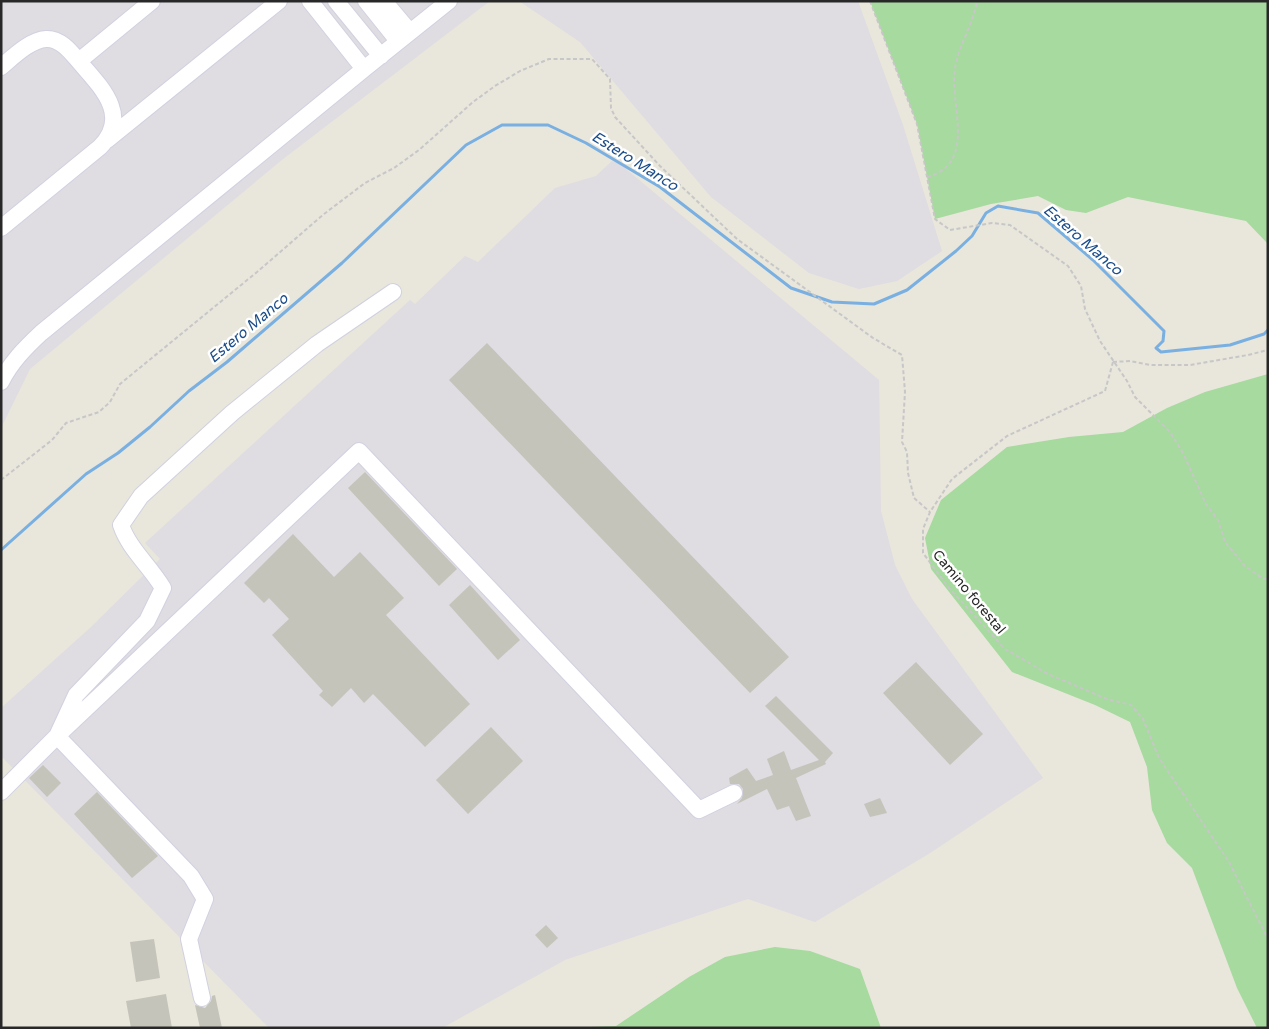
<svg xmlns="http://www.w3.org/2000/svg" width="1269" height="1029" viewBox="0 0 1269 1029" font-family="'Varela Round',sans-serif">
<rect width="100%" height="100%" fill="#e9e6dc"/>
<path fill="#dfdce2" d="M1,1H490L283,159L30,369L1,428Z
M519,1H858L903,125L942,251L897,281L859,289L809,273L711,197L580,42Z
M612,161L620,164L879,380L881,511L895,565L912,599L1043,778L930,853L815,922L748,899L565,960L442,1028H269L1,756V708L91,627L160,559L145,543L410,300L415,304L465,256L478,262L555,188L596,176Z"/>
<path fill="#a6da9e" d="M870,1H1268V244L1246,221L1128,197L1086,213L1066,210L1038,196L991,204L935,219L917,124Z
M1268,374V1028H1257L1237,988L1192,868L1167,843L1152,810L1147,767L1130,722L1095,705L1012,672L931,569L925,538L941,500L1007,447L1069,437L1123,432L1167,408L1205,392Z
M775,947L810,951L860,969L881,1028H562L616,1026L689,977L725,957Z"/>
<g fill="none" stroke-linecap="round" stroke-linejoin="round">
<path stroke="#79b0e1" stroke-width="3" d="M1,550L86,474L118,453L150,427L189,391L227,362L342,263L466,145L502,125H548L586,143L660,187L791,288L832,302L874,304L907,290L956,251L972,236L986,213L998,206L1038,213L1093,260L1164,331L1163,341L1156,348L1161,352L1230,345L1264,334L1268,330"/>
</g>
<path fill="#c5c4ba" d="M487,343L789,657L750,693L449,380Z
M365,472L457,569L439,586L348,488Z
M293,534L334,577L360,552L404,598L386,615L470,704L425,747L373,694L364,703L351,688L332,707L319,695L323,691L272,635L289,619L269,598L264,603L244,583Z
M470,585L520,640L498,660L449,605Z
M916,662L983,734L950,765L883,693Z
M776,696L833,753L825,762L826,764L796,778L811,816L796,821L789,806L777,810L767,789L737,804L742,798L743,789L739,784H730L729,778L747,768L756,781L773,775L767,759L784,751L791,770L819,760L765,706Z
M491,727L523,761L468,814L436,780Z
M43,765L61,783L47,797L29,778Z
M97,792L158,856L132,878L74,814Z
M880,798L887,813L870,817L864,804Z
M546,925L558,938L547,948L535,935Z
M154,939L160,978L136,982L130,942Z
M166,994L172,1028H131L126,1001Z
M215,995L222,1028H200L195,1005L205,1008L211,1001L212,996Z"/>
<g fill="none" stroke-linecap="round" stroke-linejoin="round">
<g stroke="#d1d1e0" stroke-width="18">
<path id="minor" d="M310,1L364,69L449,1
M336,1L381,56
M366,1L398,41
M384,1L410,32
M79,61L152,1
M1,67C13,57 30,40 46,39C62,38 73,55 82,65C103,89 130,117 100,147L1,228
M107,140L279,1
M1,382C11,362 25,348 41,333L364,69
M1,792L57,736L76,695L147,621L163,588C150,566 129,549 121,525L141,496L232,413L317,344L393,292
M202,998L189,939L205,899L191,876L57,736L359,451L699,810L734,793"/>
</g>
<path stroke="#c7c7c7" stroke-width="2" stroke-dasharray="4 2.5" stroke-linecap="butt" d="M870,1L917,124L935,219L950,230L992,223L1010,225L1068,266L1081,286L1085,309L1100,341L1127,381L1135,397L1170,432L1183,453L1206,504L1218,520L1225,542L1244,565L1263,579H1268
M927,177C978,164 949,103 955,68C959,45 973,24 977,1
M1113,362L1105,391L1007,436L952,479L930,512L923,529V553L949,588L1005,649L1048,674L1107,699L1131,705L1143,719L1159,758L1229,862L1268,939
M1113,362L1130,361L1150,365H1190L1248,355L1268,350
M1,480L52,440L66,423L99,412L110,402L120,384L257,272L324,214L365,183L394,168L419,150L473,102L495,86L520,71L549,59H592L610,79L611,108L615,117L660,166L737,239L873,338L902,355L905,392L902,442L907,452L908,473L914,498L930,512"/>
<use href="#minor" stroke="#fff" stroke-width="16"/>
</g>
<g text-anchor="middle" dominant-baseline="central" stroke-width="5" stroke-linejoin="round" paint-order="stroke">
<g font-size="14" fill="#282828" stroke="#fff">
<text transform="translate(969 592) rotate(50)">Camino forestal</text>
</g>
<g font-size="15" font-style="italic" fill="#1b4d8a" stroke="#fff">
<text transform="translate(635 161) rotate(32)">Estero Manco</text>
<text transform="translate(1083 240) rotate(41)">Estero Manco</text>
<text transform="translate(248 328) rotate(-40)">Estero Manco</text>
</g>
</g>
<rect width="1269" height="1029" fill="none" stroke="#282828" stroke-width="5"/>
</svg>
